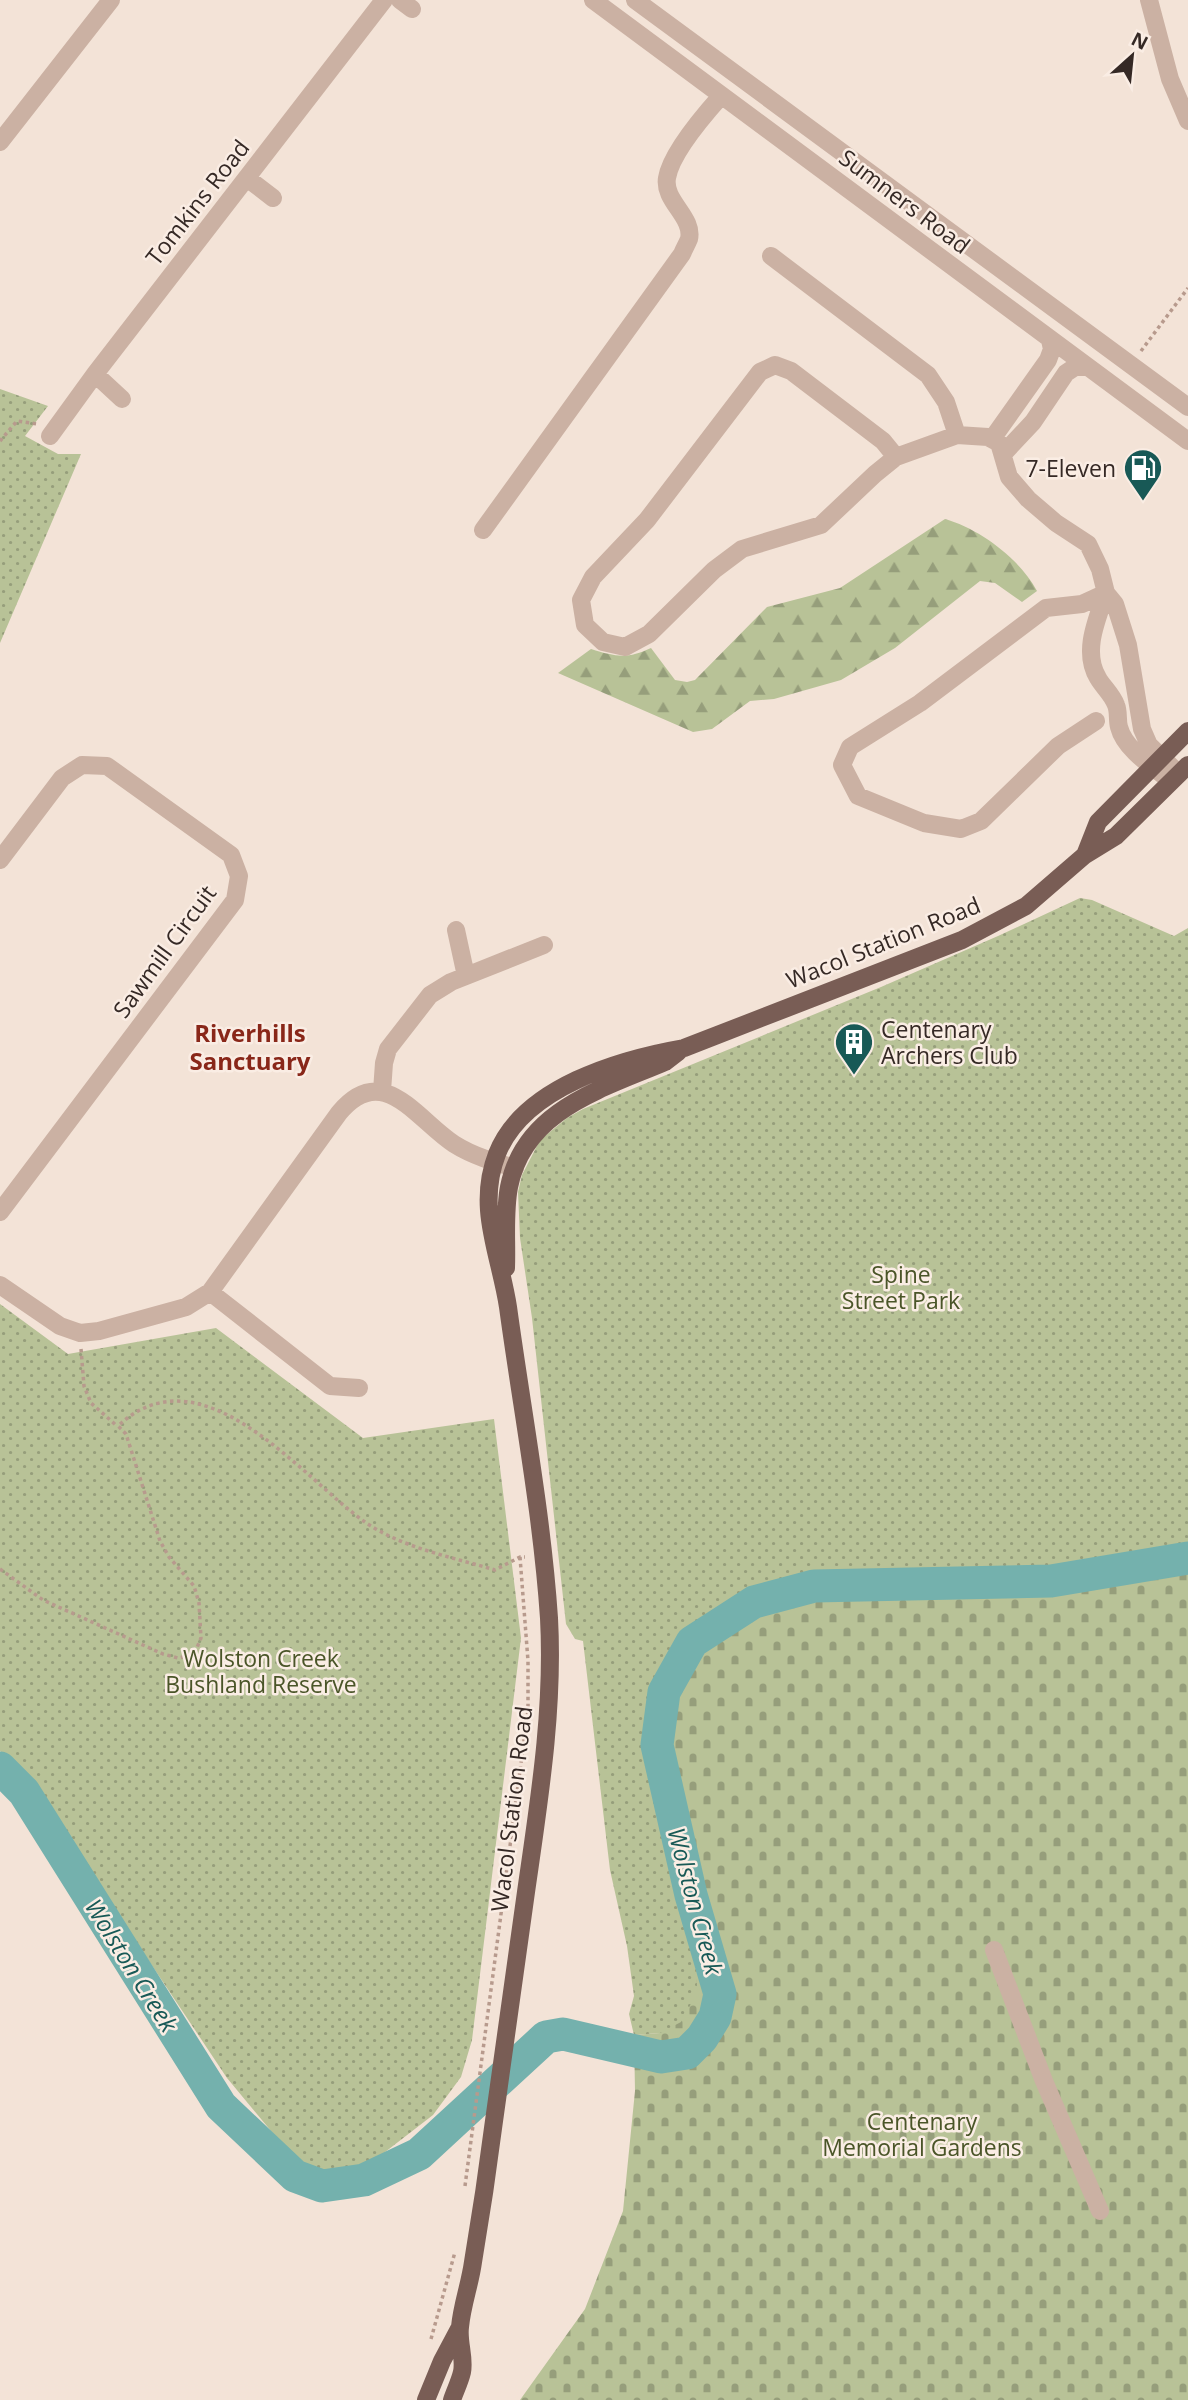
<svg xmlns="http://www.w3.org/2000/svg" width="1188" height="2400" viewBox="0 0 1188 2400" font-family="'Open Sans',sans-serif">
<defs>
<pattern id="forest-firs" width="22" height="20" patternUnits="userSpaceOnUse" patternTransform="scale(1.75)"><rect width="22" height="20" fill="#b8c297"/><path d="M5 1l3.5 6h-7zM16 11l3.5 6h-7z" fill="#969e7b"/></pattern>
<pattern id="cemetery-stones" width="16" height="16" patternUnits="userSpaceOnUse" patternTransform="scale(1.75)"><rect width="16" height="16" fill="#b8c297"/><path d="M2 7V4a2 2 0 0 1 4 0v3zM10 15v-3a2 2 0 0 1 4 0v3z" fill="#969e7b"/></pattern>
<pattern id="park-dots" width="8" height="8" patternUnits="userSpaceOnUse" patternTransform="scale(1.75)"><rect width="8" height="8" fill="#b8c297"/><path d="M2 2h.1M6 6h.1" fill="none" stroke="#969e7b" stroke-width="1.8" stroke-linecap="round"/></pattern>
</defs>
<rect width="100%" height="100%" fill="#f3e3d7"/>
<path fill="url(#forest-firs)" d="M945,519C980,529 1020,559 1037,591L1022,602L995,583L980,581L895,648L841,680L774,699L750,701L712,729L693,732L558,673L591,649C616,657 628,659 651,648L675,680L687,682L695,680L767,607L840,588Z"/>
<path fill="url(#cemetery-stones)" d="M1188,1564V2400H520L585,2309L623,2211L635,2091L634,2035L660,2033L675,1871L650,1772L644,1734L650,1702L673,1662L690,1640L708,1632L726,1616L745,1615L770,1602L793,1594L831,1583L866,1577L959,1571L1011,1573L1047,1571L1086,1574L1147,1575Z"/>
<path fill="url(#park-dots)" d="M0,389L48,406L25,436L58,454H81L0,643Z
M1080,898L1092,900L1174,936L1188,928V1564L1147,1575L1086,1574L1047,1571L1011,1573L959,1571L866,1577L831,1583L793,1594L770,1602L745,1615L726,1616L708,1632L690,1640L673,1662L650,1702L644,1734L650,1772L696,1944L697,1993L681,2022L660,2033L634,2035L629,2014L634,1996L627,1946L610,1870L583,1641L575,1639L566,1624L532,1318L520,1238L518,1192L522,1175L540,1140L567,1118L583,1109L881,987L998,936Z
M0,1304L68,1354L216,1328L363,1438L494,1419L521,1638L472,2040L461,2077L433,2115L367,2166L330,2172L296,2161L227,2078L27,1778L0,1751Z"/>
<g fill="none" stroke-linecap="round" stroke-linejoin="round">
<path stroke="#74b1ad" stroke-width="33" d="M0,1768L24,1792L221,2106L295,2176L322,2186L364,2180L419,2154L546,2037L563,2034L661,2057L687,2053L702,2038L715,2017L720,1994L691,1895L657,1745L664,1692L692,1642L754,1602L814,1586L1051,1581L1188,1558"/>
<path stroke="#b79a8d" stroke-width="3.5" stroke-dasharray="3.5 3.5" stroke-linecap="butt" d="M1141,351L1188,288
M0,441L17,421L37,424
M81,1349L84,1386L91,1403L117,1426
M0,1569L43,1600L163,1654L178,1658L188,1656L196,1650L201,1638L199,1603L194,1586L169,1557L160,1541L126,1434L118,1426C202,1347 301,1477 365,1522C402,1548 452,1557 495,1570L520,1557H525
M465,2186L528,1710V1661L520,1557
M431,2339L455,2252"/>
<path stroke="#cbb1a3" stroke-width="18" d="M400,0L412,9
M593,0L1188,441
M635,0L1188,407
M1149,0L1170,79L1188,121
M0,142L111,0
M247,178L273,198
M771,256L928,375L946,402L957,435
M95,374L122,399
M50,436L95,374L384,0
M992,439L1048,360L1052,349L1050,340
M1003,454L1033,422L1066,373L1075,367H1087
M896,457L883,441L791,371L775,365L760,372L647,520L593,577L581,600L585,625L603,642L625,647L649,634L714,570L742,549L821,525L875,474L896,457L957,435L988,437L999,443L1009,477L1028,499L1056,523L1088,544L1100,569L1106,593L1115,604L1128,645L1142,729L1149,745L1179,774
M483,530L682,254C684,249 687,244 689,239C694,217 663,201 667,178C671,153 704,115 721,96
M1106,593C1097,619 1082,652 1098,678C1103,687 1112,694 1116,705C1119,712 1117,720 1119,727C1124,747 1147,763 1163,775
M1096,721L1058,746L981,821L961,829L924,823L858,796L842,765L850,747L920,703L1046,608L1082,604L1106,593
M0,860L62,778L82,765L107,766L231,855L239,876L235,900L0,1212
M456,930L466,976
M382,1091L384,1063L388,1049L430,995L451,982L544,945
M0,1285L60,1326L80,1333L99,1331L186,1307L210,1292L339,1113C383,1060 416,1119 454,1144C473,1156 494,1162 515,1168
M210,1292L330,1386L359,1388
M994,1950L1044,2081L1100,2211"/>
<path stroke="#795d55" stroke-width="18" d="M1085,855L1098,822L1188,731
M506,1268C507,1241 504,1213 509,1187C524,1110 602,1089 665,1062L678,1052
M426,2400L442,2361L459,2329
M452,2400C455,2391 460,2381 462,2372C465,2358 458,2342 460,2327C462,2305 470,2284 473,2262C481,2215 488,2168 494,2121C504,2045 515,1969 526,1892C539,1801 554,1710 549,1618C542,1514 522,1410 508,1307C500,1254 476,1208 497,1154C523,1087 621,1059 684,1048L962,940L1026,906L1085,855L1116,836L1188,765"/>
</g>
<defs>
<g id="fuel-pin" transform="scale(2.0125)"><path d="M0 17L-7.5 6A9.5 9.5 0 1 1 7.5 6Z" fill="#185956" stroke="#faede4"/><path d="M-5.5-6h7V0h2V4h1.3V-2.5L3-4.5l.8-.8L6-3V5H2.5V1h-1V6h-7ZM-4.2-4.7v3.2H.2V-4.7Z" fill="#fff"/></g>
<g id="building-pin" transform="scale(2.0125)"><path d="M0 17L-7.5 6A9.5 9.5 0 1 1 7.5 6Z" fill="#185956" stroke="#faede4"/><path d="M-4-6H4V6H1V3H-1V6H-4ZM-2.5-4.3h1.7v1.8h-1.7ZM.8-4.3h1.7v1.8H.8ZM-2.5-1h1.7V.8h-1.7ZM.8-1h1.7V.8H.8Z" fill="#fff"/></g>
</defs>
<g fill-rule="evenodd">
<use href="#fuel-pin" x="1143" y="468"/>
<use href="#building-pin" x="854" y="1042"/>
</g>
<g text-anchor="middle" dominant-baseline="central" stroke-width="5" stroke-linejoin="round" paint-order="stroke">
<g font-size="23" fill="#352925" stroke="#faede4">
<text transform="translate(905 201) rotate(37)">Sumners Road</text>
<text transform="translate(197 202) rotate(-52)">Tomkins Road</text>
<text transform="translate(883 942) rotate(-22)">Wacol Station Road</text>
<text transform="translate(164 951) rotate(-54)">Sawmill Circuit</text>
<text transform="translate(511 1809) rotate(-83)">Wacol Station Road</text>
</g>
<g font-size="23" fill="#352925" stroke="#faede4" text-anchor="end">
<text x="1116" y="468">7-Eleven</text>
<text x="881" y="1029" text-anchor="start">Centenary<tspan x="881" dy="26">Archers Club</tspan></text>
</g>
<g font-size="23" fill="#4a5528" stroke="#faede4">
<text x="901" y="1274">Spine<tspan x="901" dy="26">Street Park</tspan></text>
<text x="261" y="1658">Wolston Creek<tspan x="261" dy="26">Bushland Reserve</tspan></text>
<text x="922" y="2121">Centenary<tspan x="922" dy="26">Memorial Gardens</tspan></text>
</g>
<g font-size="24" font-weight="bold" fill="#892719" stroke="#faede4">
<text x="250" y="1032">Riverhills<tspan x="250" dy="28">Sanctuary</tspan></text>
</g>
<g font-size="24" font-style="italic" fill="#185956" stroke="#faede4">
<text transform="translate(696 1901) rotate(75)">Wolston Creek</text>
<text transform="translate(132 1965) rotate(58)">Wolston Creek</text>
</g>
</g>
<g transform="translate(1132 56) rotate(27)" stroke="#faede4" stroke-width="5" paint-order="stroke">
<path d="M0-5L12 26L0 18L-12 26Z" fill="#352925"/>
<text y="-10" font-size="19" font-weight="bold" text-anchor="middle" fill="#352925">N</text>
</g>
</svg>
